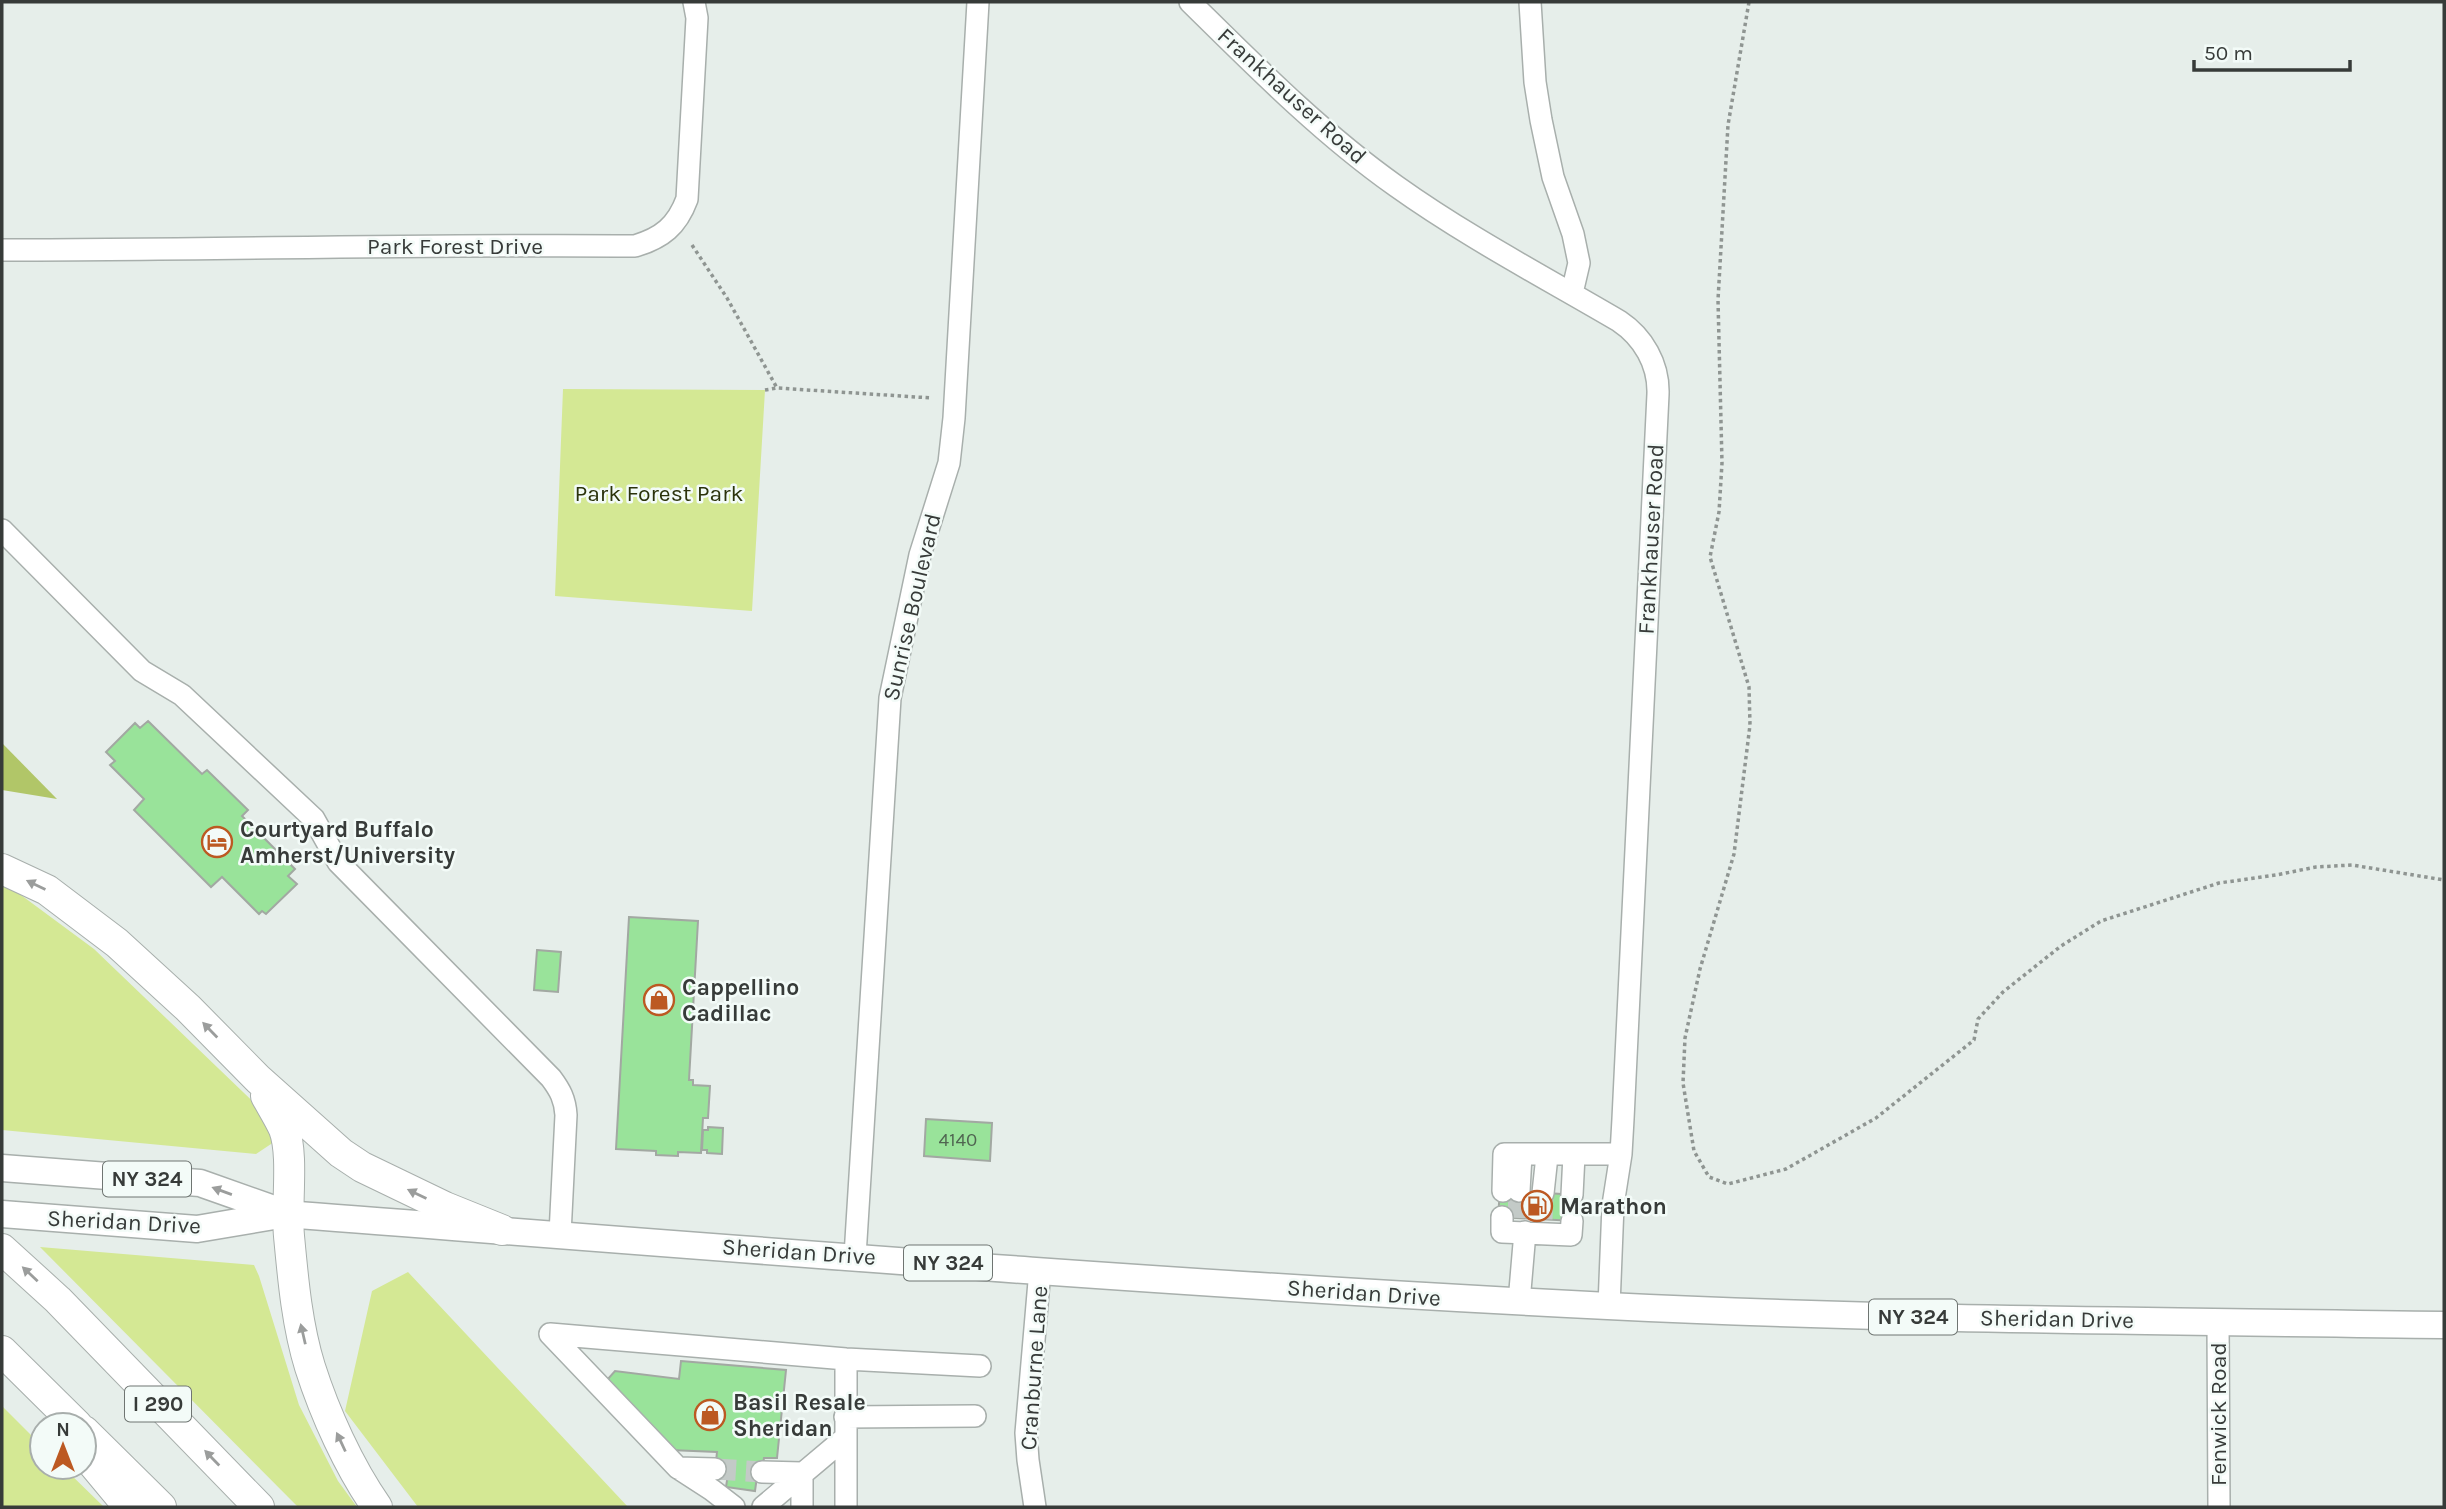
<svg xmlns="http://www.w3.org/2000/svg" width="2446" height="1509" viewBox="0 0 2446 1509" font-family="Karla,sans-serif">
<rect width="100%" height="100%" fill="#e6eeea"/>
<path fill="#d4e894" d="M563,389L765,390L752,611L555,596Z
M2,881L94,949L266,1114L274,1142L256,1154L2,1130Z
M40,1247L254,1265L259,1276L299,1405L338,1481L357,1507H298Z
M408,1272L628,1507H418L345,1411L372,1291Z
M2,1406L42,1446V1467H63L104,1507H2Z"/>
<path fill="#b1c668" d="M2,743L57,799L2,790Z"/>
<path fill="#99e39a" stroke="#a2a8a2" stroke-width="2" d="M148,721L202,774L207,770L248,810L242,816L295,869L288,876L297,884L266,914L262,911L259,914L222,877L211,887L134,810L144,799L110,765L115,761L106,752L135,723L140,728Z
M629,917L698,921L689,1080H693V1085L710,1086L708,1118H703L701,1153L678,1152V1156L656,1155V1151L616,1149Z
M537,950L561,952L558,992L534,990Z
M926,1119L992,1123L990,1161L924,1156Z
M708,1127L723,1128L722,1154L707,1153V1150H702L703,1130H708Z
M1500,1190L1576,1195L1574,1221L1498,1217Z
M681,1361L786,1370L777,1458H764L761,1475L757,1476L755,1491L726,1487L728,1474L715,1471L717,1452L670,1450L607,1380L615,1371L679,1379Z"/>
<g fill="none" stroke-linecap="round" stroke-linejoin="round">
<path stroke="#c3cac7" stroke-width="21" stroke-dasharray="21 10" stroke-linecap="butt" d="M1518,1218L1519,1191
M1542,1219L1543,1193
M715,1469L762,1472"/>
<g stroke="#a8afac" stroke-width="24">
<path id="minor" d="M1190,2C1255,66 1321,133 1396,186C1466,236 1544,277 1619,321C1643,337 1659,364 1658,394L1623,1119L1621,1154L1613,1205L1609,1306
M1530,2L1535,82L1541,120L1553,177L1573,234L1579,263L1572,293
M2,250C213,250 424,244 635,246C662,238 677,226 687,199L697,18L694,2
M2,530L142,671L182,695L314,819L338,862L551,1078C560,1090 565,1099 566,1115L560,1234
M1503,1191L1504,1154H1621
M1519,1191L1521,1155
M1543,1193L1547,1156
M1572,1195L1574,1155
M1502,1217V1232L1571,1235L1572,1221
M855,1256L890,698L920,555L949,463L954,418L978,2
M1519,1302L1525,1232
M2218,1322L2219,1507
M550,1334L846,1359L980,1366
M550,1334L678,1468L712,1490L734,1507
M845,1417L975,1416
M678,1468L715,1469
M762,1472L802,1473
M802,1473V1507
M763,1507L845,1438
M846,1507V1359
M1035,1507L1028,1460L1026,1433L1040,1270"/>
</g>
<g stroke="#a8afac" stroke-width="29">
<path id="major" d="M2,1168L200,1183L285,1213
M2,1214L197,1229L286,1214C727,1248 1167,1284 1608,1306C1887,1320 2166,1321 2444,1325"/>
</g>
<g stroke="#a8afac" stroke-width="32">
<path id="highway" d="M2,869L47,890L117,943L188,1008L258,1079L341,1153L362,1167L445,1207L502,1230
M266,1096C272,1107 279,1118 284,1129C294,1155 286,1205 289,1236C293,1279 297,1325 310,1367C325,1414 349,1467 377,1507
M2,1249L58,1300L259,1507
M2,1351L77,1425
M84,1431L161,1507
M89,1459L129,1507"/>
</g>
<path stroke="#8f9592" stroke-width="3.5" stroke-dasharray="3.5 3.5" stroke-linecap="butt" d="M1749,2L1728,125L1718,300L1722,463L1719,512L1710,557L1749,687L1750,725L1734,854L1700,969L1685,1038L1683,1083L1694,1151L1709,1177L1728,1184L1786,1169L1876,1118L1974,1040L1978,1019L2003,992L2061,946L2101,921L2219,883L2276,875L2316,867L2352,865L2444,880
M692,245L727,298L777,388
M765,390L777,388L932,398"/>
<use href="#minor" stroke="#fff" stroke-width="21"/>
<use href="#major" stroke="#fff" stroke-width="26"/>
<use href="#highway" stroke="#fff" stroke-width="30"/>
</g>
<defs><path id="oneway-solid" d="M-6-.8H1V-3.2L6.5 0L1 3.2V.8H-6Z" transform="scale(1.75)"/></defs>
<g fill="#9b9d9c">
<use href="#oneway-solid" transform="translate(36 885) rotate(-154)"/>
<use href="#oneway-solid" transform="translate(210 1030) rotate(-134)"/>
<use href="#oneway-solid" transform="translate(222 1191) rotate(-160)"/>
<use href="#oneway-solid" transform="translate(417 1194) rotate(-154)"/>
<use href="#oneway-solid" transform="translate(30 1274) rotate(-137)"/>
<use href="#oneway-solid" transform="translate(303 1334) rotate(-103)"/>
<use href="#oneway-solid" transform="translate(341 1442) rotate(-115)"/>
<use href="#oneway-solid" transform="translate(212 1458) rotate(-134)"/>
</g>
<defs>
<g id="hotel-ring" transform="scale(1.575)"><circle r="9.5" fill="#f3fbf8" stroke="#bc5922" stroke-width="1.5"/><path d="M-6-4.5h1.5V1H6V5H4.5V3h-9V5H-6ZM-4 0a1.8 1.8 0 1 1 3.6 0ZM.5 0V-2.5h3Q6-2.5 6 0Z" fill="#bc5922"/></g>
<g id="shop-ring" transform="scale(1.575)"><circle r="9.5" fill="#f3fbf8" stroke="#bc5922" stroke-width="1.5"/><path d="M-5-2.5h2.3a2.7 3.5 0 0 1 5.4 0H5L5.5 6h-11ZM-1.5-2.5h3a1.5 2.3 0 0 0-3 0Z" fill="#bc5922"/></g>
<g id="fuel-ring" transform="scale(1.575)"><circle r="9.5" fill="#f3fbf8" stroke="#bc5922" stroke-width="1.5"/><path d="M-5.5-6h7V0h2V4h1.3V-2.5L3-4.5l.8-.8L6-3V5H2.5V1h-1V6h-7ZM-4.2-4.7v3.2H.2V-4.7Z" fill="#bc5922"/></g>
</defs>
<g fill-rule="evenodd">
<use href="#hotel-ring" x="217" y="842"/>
<use href="#shop-ring" x="659" y="1000"/>
<use href="#fuel-ring" x="1537" y="1206"/>
<use href="#shop-ring" x="710" y="1415"/>
</g>
<g text-anchor="middle" dominant-baseline="central" stroke-width="5" stroke-linejoin="round" paint-order="stroke">
<g font-size="19" fill="#506551">
<text x="958" y="1140">4140</text>
</g>
<g fill="#f3fbf8" stroke="#6f7572" stroke-width="2">
<rect x="103" y="1161.5" width="88" height="35" rx="5"/>
<rect x="904" y="1245.5" width="88" height="35" rx="5"/>
<rect x="1869" y="1299.5" width="88" height="35" rx="5"/>
<rect x="125" y="1386.5" width="66" height="35" rx="5"/>
</g>
<g font-size="21" font-weight="bold" fill="#373b39">
<text x="147" y="1179">NY 324</text>
<text x="948" y="1263">NY 324</text>
<text x="1913" y="1317">NY 324</text>
<text x="158" y="1404">I 290</text>
</g>
<g font-size="23" fill="#373b39" stroke="#f3fbf8">
<text transform="translate(1292 96) rotate(42)">Frankhauser Road</text>
<text x="455" y="246">Park Forest Drive</text>
<text transform="translate(1651 539) rotate(-87)">Frankhauser Road</text>
<text transform="translate(912 607) rotate(-77)">Sunrise Boulevard</text>
<text transform="translate(124 1222) rotate(3)">Sheridan Drive</text>
<text transform="translate(799 1252) rotate(4)">Sheridan Drive</text>
<text transform="translate(1364 1293) rotate(4)">Sheridan Drive</text>
<text transform="translate(2057 1319) rotate(1)">Sheridan Drive</text>
<text transform="translate(1034 1368) rotate(-86)">Cranburne Lane</text>
<text transform="translate(2218 1414) rotate(-90)">Fenwick Road</text>
</g>
<g font-size="23" fill="#2b330b" stroke="#f3fbf8">
<text x="659" y="493">Park Forest Park</text>
</g>
<g font-size="23" font-weight="bold" fill="#373b39" stroke="#f3fbf8" text-anchor="start">
<text x="240" y="829">Courtyard Buffalo<tspan x="240" dy="26">Amherst/University</tspan></text>
<text x="682" y="987">Cappellino<tspan x="682" dy="26">Cadillac</tspan></text>
<text x="1560" y="1206">Marathon</text>
<text x="733" y="1402">Basil Resale<tspan x="733" dy="26">Sheridan</tspan></text>
</g>
</g>
<rect width="2446" height="1509" fill="none" stroke="#373b39" stroke-width="7"/>
<g transform="translate(63 1446)"><circle r="33" fill="#f3fbf8" stroke="#a8aeac" stroke-width="2"/>
<path d="M0-5L12 26L0 18L-12 26Z" fill="#bc5922"/>
<text y="-10" font-size="19" font-weight="bold" text-anchor="middle" fill="#373b39">N</text>
</g>
<path d="M2194 60v10h156v-10" fill="none" stroke="#373b39" stroke-width="3.5"/>
<text x="2204" y="60" font-size="21" fill="#373b39" stroke="#f3fbf8" stroke-width="5" paint-order="stroke">50 m</text>
</svg>
